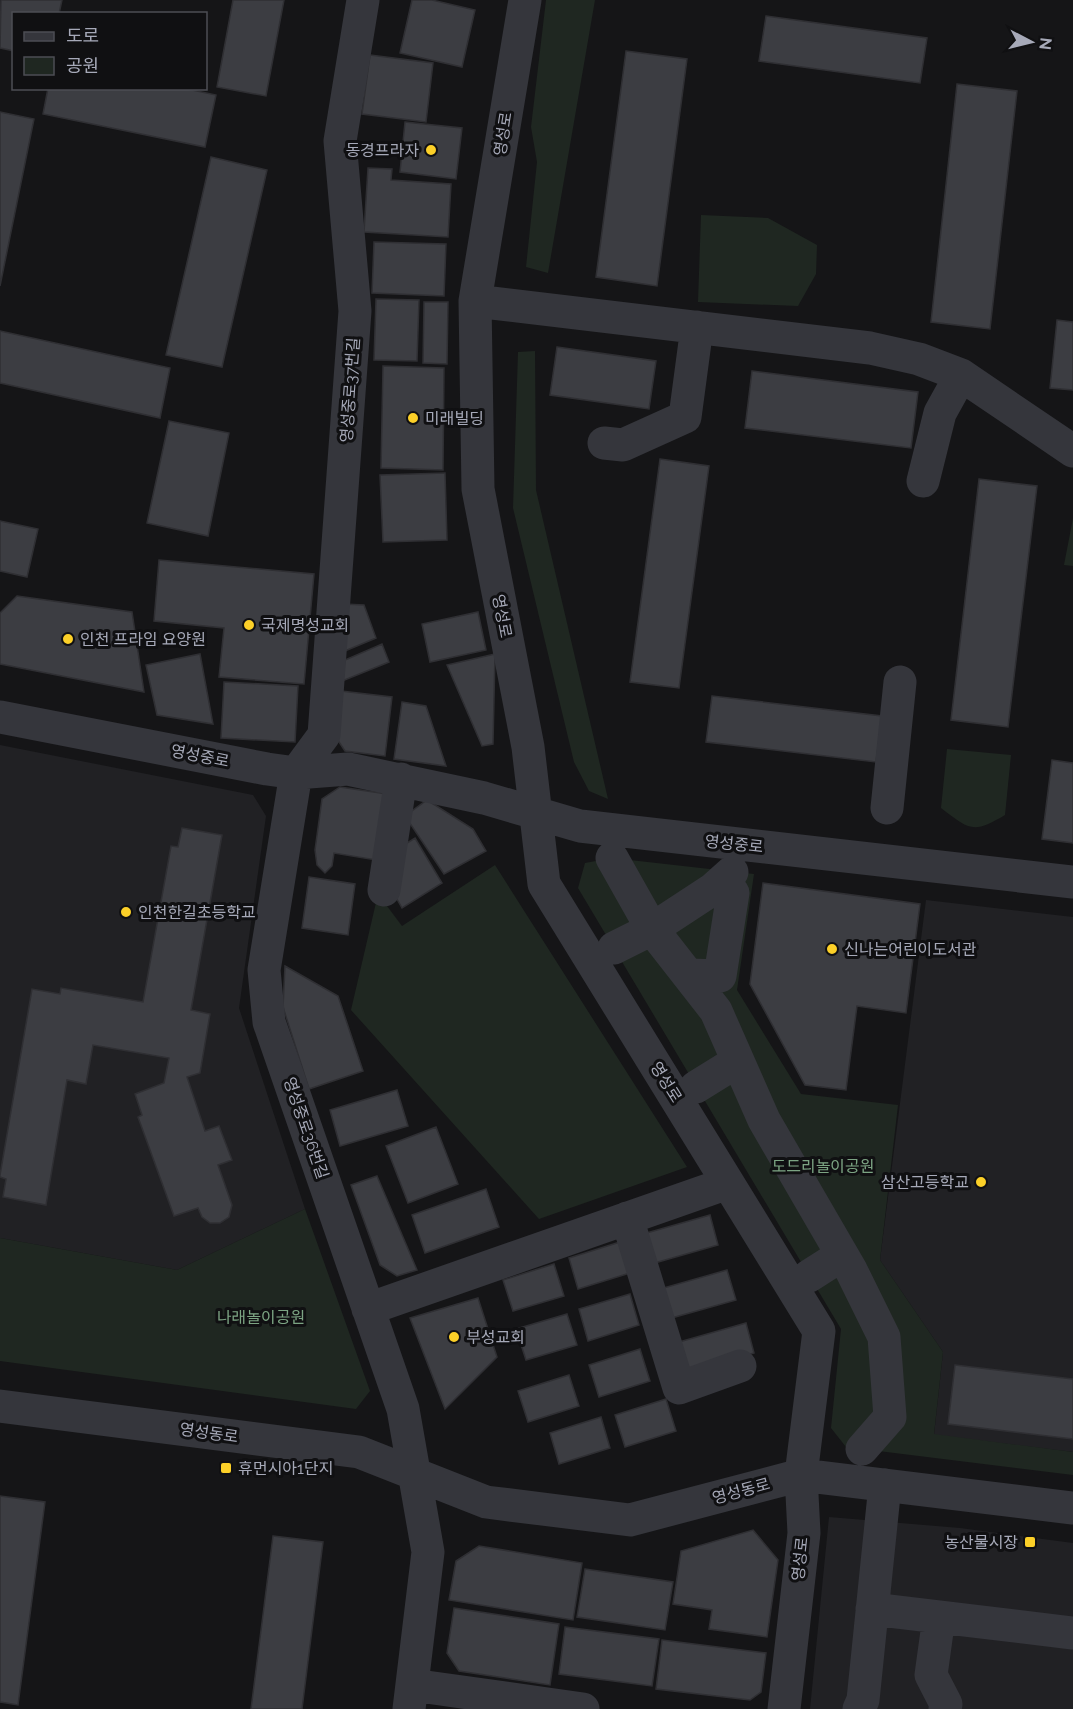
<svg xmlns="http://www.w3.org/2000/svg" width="1073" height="1709" viewBox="0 0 1073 1709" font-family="Raleway,'Noto Sans KR',sans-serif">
<rect width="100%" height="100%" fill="#151517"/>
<path fill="#212124" d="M0,745L253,795L266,816L239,1008L305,1209L177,1270L0,1238Z
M926,900L1073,917V1452L934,1435L943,1352L880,1260Z
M829,1517L960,1528L1073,1543V1709H810Z"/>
<path fill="#1f2721" d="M546,0H595L548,273L526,267L537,162L531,127Z
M701,215L768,218L817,245L816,274L798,306L698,302Z
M535,351L536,490L608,799L589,791L574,762L513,508L518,352Z
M1073,518V566L1064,565Z
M947,749L1011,755L1005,815C973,834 970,830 941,808Z
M612,858L754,874L737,990L801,1094L898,1105L880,1260L943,1352L934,1434L1073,1452V1475L846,1447L831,1428L841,1329L578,888L585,863Z
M495,865L687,1167L539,1219L351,1010L378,894L402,926Z
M305,1209L370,1391L356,1409L0,1361V1238L177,1270Z"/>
<path fill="#3c3d42" stroke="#2f2f33" stroke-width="1.5" d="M1,0H62L59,14H14V51L0,48Z
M233,0H284L266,96L217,87Z
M412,0H432L475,10L462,67L400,53Z
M766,16L927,38L920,83L759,61Z
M626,51L687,59L657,286L596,277Z
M370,55L433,63L426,122L362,114Z
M957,84L1017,91L990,329L931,322Z
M48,88H183L216,95L205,147L43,114Z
M0,112L34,119L0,286Z
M405,122L462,128L456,179L400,172Z
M211,157L267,170L222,367L166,355Z
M368,168L392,169L391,180L451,184L448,237L364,232Z
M374,242L446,244L444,296L372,293Z
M376,299L419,300L417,361L374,360Z
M424,302H448L447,364L423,363Z
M1057,320L1073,322V390L1050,388Z
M0,331L170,368L160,418L0,383Z
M557,347L656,361L649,409L550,395Z
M383,366L444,368L443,470L381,468Z
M752,371L918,392L911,448L745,428Z
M169,421L229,433L208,536L147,523Z
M660,459L709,466L679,688L630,682Z
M445,473L447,540L383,542L380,475Z
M979,479L1037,486L1008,727L951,720Z
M0,521L38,529L27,577L0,571Z
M159,560L314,574L304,684L219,677L224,628L154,621Z
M17,596L132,612L144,692L0,664V613Z
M344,604L364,605L376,638L340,653Z
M478,612L486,650L430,662L422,624Z
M382,644L389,662L342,681L345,660Z
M200,654L213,724L157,715L146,665Z
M495,654L493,744L482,746L447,665Z
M224,682L298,686L295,742L221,738Z
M341,691L392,697L385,756L345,751L335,736Z
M712,696L882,716L876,762L706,742Z
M402,702L426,706L446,766L394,759Z
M1052,760L1073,763V843L1042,839Z
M340,787L387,794L376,860L334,853L332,866L325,873L317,865L315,850L322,799Z
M427,800L473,829L486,851L444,874L405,816Z
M182,828L222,835L191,1010L210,1014L200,1073L187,1077L205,1131L219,1126L232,1160L218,1165L232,1205L229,1217L220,1223H210L202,1217L198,1208L174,1216L138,1117L142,1115L135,1094L164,1083L169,1058L93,1045L86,1084L67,1080L46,1205L3,1197L6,1179L0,1177V1175L32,989L60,994L61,988L143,1002L171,846L178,847Z
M415,838L442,883L402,908L393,892L399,848Z
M309,877L355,884L348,935L302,928Z
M763,883L920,904L906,1013L857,1006L846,1090L805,1085L750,984Z
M285,966L338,996L363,1071L309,1089L283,1007Z
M397,1090L408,1126L340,1146L330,1110Z
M436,1127L458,1184L408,1203L386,1146Z
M377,1176L417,1270L397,1276L380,1265L351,1185Z
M486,1189L499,1227L425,1253L412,1215Z
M710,1215L718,1245L651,1264L643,1234Z
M620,1242L630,1273L578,1289L569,1258Z
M554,1264L564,1296L513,1311L503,1280Z
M727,1270L736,1300L668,1319L660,1289Z
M630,1294L639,1325L588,1341L579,1309Z
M478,1298L497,1357L445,1409L410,1318Z
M567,1314L577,1345L526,1360L516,1329Z
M746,1323L754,1353L687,1372L679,1342Z
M640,1349L650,1381L599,1397L589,1365Z
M955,1365L1073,1379V1439L948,1424Z
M569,1375L579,1406L528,1422L518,1391Z
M666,1399L676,1431L625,1447L615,1415Z
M601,1417L610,1448L559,1464L550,1433Z
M0,1496L45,1502L18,1705L0,1702Z
M753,1530L778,1560L767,1637L709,1629L712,1610L673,1604L681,1551Z
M273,1536L323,1542L302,1709H251Z
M479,1546L582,1563L573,1620L449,1600L456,1561Z
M585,1569L673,1582L665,1630L577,1617Z
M454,1608L559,1624L550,1685L459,1671L447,1653Z
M565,1627L659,1639L652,1686L559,1674Z
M662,1640L766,1653L761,1692L750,1700L656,1689Z"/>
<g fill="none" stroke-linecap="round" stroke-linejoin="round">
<path stroke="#35363c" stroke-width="33" d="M363,0L340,141L355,311L324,735L296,773L264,970L269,1022L403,1409L428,1552L409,1709
M525,0L475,301L478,489L528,747L544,884L819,1331L801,1475L804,1533L784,1709
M475,301L870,348L919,359L961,375L1073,451
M604,443L623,445L685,417L697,327
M923,481L940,413L961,375
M0,717L267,769L296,773L348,769L484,798L580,826L1073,882
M887,808L900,682
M612,858L652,929L614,948
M732,872L713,889L652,929L716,1011L764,1120L851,1270L884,1337L890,1417L862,1449
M384,890L401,779
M689,975L720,976L733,893L713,889
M696,1087L738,1061
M627,1218L679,1388L740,1366
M809,1276L842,1255
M368,1309L728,1183
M0,1406L359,1452L486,1502L630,1520L801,1475L1073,1508
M872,1609L1073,1633
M939,1617L931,1675L946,1704L945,1709
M412,1685L583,1709
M859,1709L863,1700L885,1485"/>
</g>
<g fill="#fcd028" stroke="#101012" stroke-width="2">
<circle cx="431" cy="150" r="6"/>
<circle cx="413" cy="418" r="6"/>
<circle cx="249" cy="625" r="6"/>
<circle cx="68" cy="639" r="6"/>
<circle cx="126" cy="912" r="6"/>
<circle cx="832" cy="949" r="6"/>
<circle cx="981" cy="1182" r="6"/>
<circle cx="454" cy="1337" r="6"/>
<rect x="220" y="1462" width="12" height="12" rx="3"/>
<rect x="1024" y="1536" width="12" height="12" rx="3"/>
</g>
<g text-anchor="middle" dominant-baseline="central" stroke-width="6" stroke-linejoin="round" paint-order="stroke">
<g font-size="16" fill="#a6a9b8" stroke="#101012">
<text transform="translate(503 134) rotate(-81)">영성로</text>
<text transform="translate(350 390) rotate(-86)">영성중로37번길</text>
<text transform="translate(502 616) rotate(79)">영성로</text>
<text transform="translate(200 756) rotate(11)">영성중로</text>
<text transform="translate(734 844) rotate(6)">영성중로</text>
<text transform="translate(666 1082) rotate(58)">영성로</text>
<text transform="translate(306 1128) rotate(71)">영성중로36번길</text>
<text transform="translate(209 1433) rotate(8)">영성동로</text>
<text transform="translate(741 1491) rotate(-15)">영성동로</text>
<text transform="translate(800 1559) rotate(-84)">영성로</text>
</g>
<g font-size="16" fill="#a6a9b8" stroke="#101012" text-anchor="start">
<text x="419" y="150" text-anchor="end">동경프라자</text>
<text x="425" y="418">미래빌딩</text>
<text x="261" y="625">국제명성교회</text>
<text x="80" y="639">인천 프라임 요양원</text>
<text x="138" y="912">인천한길초등학교</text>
<text x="844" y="949">신나는어린이도서관</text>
<text x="969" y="1182" text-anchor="end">삼산고등학교</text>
<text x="466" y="1337">부성교회</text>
<text x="238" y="1468">휴먼시아1단지</text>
<text x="1018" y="1542" text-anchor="end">농산물시장</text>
</g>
<g font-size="16" fill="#7ca483" stroke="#101012">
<text x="823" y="1166">도드리놀이공원</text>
<text x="261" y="1317">나래놀이공원</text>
</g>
</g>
<rect x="12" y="12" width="195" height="78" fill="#101012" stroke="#4c4d54" stroke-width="1.5"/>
<rect x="24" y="32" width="30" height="9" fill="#35363c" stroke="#4c4d54" stroke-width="1.5"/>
<text x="66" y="42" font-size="18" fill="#a6a9b8">도로</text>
<rect x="24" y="57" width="30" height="18" fill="#1f2721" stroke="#4c4d54" stroke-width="1.5"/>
<text x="66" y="72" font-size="18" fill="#a6a9b8">공원</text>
<g transform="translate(1031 42) rotate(97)" stroke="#101012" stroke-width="4.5" paint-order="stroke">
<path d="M0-4.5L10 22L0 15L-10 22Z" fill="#a6a9b8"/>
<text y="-9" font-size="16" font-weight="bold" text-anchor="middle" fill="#a6a9b8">N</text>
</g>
</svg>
